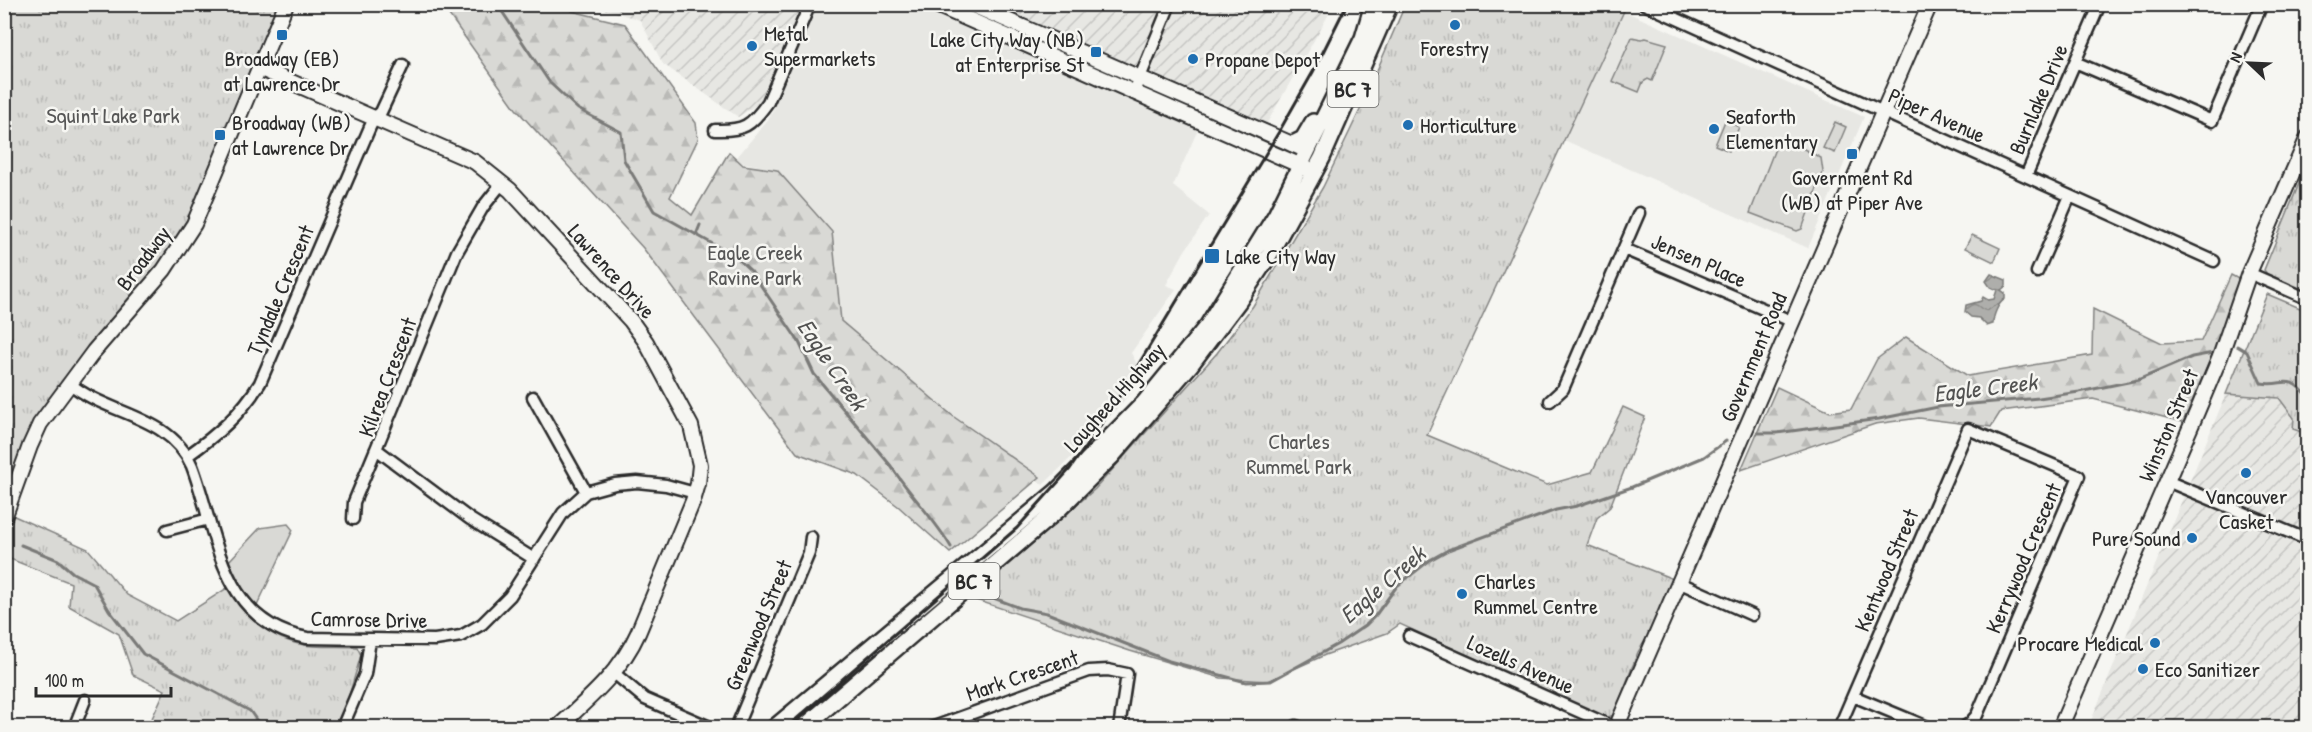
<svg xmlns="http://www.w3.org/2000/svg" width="2312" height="732" viewBox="0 0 2312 732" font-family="'Patrick Hand',sans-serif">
<defs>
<pattern id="industrial-furrows" width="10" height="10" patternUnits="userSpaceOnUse" patternTransform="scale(1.5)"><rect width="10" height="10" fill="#e7e7e3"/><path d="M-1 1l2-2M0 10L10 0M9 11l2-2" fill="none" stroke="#c6c6c3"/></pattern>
<pattern id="forest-firs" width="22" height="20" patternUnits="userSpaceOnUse" patternTransform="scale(1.5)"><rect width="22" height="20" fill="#d9d9d5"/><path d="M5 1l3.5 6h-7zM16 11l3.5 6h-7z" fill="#babab7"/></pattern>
<pattern id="park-tufts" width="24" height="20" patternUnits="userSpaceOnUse" patternTransform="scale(1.5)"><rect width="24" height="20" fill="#d9d9d5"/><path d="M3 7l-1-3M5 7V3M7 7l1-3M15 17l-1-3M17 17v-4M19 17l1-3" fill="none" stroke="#babab7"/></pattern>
<pattern id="water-waves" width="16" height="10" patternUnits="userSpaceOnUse" patternTransform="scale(1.5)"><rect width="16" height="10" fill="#aeaeab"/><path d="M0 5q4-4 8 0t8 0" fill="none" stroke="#8e8e8b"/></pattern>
</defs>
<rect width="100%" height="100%" fill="#f6f6f2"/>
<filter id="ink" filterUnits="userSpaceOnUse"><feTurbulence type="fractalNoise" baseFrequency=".0167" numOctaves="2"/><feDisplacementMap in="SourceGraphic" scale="12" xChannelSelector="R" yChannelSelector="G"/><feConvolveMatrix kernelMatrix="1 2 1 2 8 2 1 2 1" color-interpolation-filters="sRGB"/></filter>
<g filter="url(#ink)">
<path fill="#e7e7e3" d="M818,5H919L1199,127L1173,186L1209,215L1184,252L1166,285L1176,289L1131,353L1144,378L1090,439L1043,485L954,417L841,321L832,232L777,170L734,161L770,117Z
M1624,11L1864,117L1808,248L1564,140Z"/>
<path fill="url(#industrial-furrows)" d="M591,5L801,4V5L759,103L738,117L663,64L640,20Z
M980,5H1334L1267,123L1166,84Z
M2226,394L2279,398L2294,419L2293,429L2307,434V727L2088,728Z"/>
<path fill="#d9d9d5" stroke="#828280" stroke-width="1.5" d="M1725,121L1739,127L1729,151L1715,145Z
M1835,122L1846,127L1835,153L1823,148Z
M1783,138L1821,158L1823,172L1802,229L1797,231L1750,213L1778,141Z
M1972,235L2000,248L1994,262L1965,248Z
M288,524L293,530L256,608L245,595L229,561L260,528Z"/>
<path fill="url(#forest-firs)" stroke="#828280" stroke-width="1.5" d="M442,5H567L572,11L625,24L696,123L698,139L670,197L692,215L729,152L743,165L777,170L832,232L841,321L954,417L1040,477L950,553L899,507L857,475L797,453L643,248L516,109Z
M2231,275L2244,282L2183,422L2093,399L2001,411L1991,427L1919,418L1875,424L1741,470L1777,387L1830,412L1851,409L1877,359L1906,337L1968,376L2092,355L2093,309L2162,343L2201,341Z"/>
<path fill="url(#park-tufts)" stroke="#828280" stroke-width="1.5" d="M1608,4L1624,11L1427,435L1547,485L1592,472L1623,407L1645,417L1610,507L1597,518L1587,545L1673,579L1648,636L1638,652L1614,715L1605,718L1400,624L1387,633L1325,655L1267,681L1221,678L1130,651L970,598L1095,489L1217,353L1253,306L1323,187L1360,110L1405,5Z
M5,5H280L240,100L227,122L219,141L218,153L190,219L170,254L79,361L5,502Z
M1632,37L1641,39L1646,38L1667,44L1652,81L1648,79L1643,82L1639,92L1612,81Z
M2305,169L2308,170L2307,292L2267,274L2264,270Z
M2267,294L2307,311V434L2293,429L2294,418L2279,398L2226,394Z
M12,515L88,549L127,595L176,621L227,588C246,619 276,644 314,646C329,647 343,646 357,647L361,655L348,699L335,727H148L165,690L133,675L119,634L69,606L71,583L5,557V537Z"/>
<path fill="url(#water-waves)" stroke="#7a7a78" stroke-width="1.5" d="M1991,274L2006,280V286L2001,290L2005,293V299C1998,303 1993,316 1993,324L1987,326L1979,318L1971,317L1965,312L1966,305L1981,301L1983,297L1988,300L1994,299L1997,290L1990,287L1986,281Z"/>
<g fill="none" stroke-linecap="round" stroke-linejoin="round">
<path stroke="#7a7a78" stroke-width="3" d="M497,4L550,83L578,109L621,132L624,160L654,211L736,257L751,271L799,342L814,374L891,466C909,494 934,518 951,547
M696,235L700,225
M2237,346L2247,352L2261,383C2286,387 2287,372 2308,397
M1757,433H1777L1879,419L1938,407L2039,398L2079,392L2138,380L2192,357L2213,353
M21,545L58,560L73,573L94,584L109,610L143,654L250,711L262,728
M991,597L1020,608L1047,613L1169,661L1246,682L1271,681L1338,644L1366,625L1375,616L1397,586L1430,560L1448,550L1556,510L1577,506L1632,487L1704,457L1726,441"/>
<g stroke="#2b2b2b" stroke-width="15">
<path id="street" d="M1644,4L2214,261
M2075,62L2212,121L2262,4
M1134,92L1170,4
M715,130C744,131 751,126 768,102L810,4
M2026,176L2100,4
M502,183L483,207L457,252L376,449L470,519L534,559
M1624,249L1791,321
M2037,272L2070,196
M2249,273L2308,299
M69,383C109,416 169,414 192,466C218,535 220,622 307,638L435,640L461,636L482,624L510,596L563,513L586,492L615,484L637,482L666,485L695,493
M533,397L586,492
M1550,401L1563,389L1639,213
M187,456C217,435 241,414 260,383L370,127L375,117L381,112L403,65
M2167,481L2308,540
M353,519L354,502L376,449
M167,530L209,519
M1678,582L1752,615
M1409,636L1616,728
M614,673L645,699L712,728
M1853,696L1930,728
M74,728L85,700
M342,728L365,674L370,640
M736,728L809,553L811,537
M931,728L1089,671L1108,670L1127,674L1119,728
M1296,728V726L1301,728
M1839,728L1968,429L2079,476L1977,715L1970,723L1963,728"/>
</g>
<g stroke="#2b2b2b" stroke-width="18">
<path id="secondary" d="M934,4L1315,172
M970,4L1301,148
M259,68L475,162L510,190L631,321L646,342L691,426L700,465L698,484L693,501L638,633C620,673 588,699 557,728
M4,518L30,446L40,424L94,351L164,270L194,224L286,4
M1616,728L1930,4
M2060,728L2197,412L2220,357L2249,273L2308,137"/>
</g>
<g stroke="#2b2b2b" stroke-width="20">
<path id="primary" d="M1293,144L1303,139L1313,122
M774,728L1056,492L1144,403L1208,325L1276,215L1363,38L1373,4
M803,728L1060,508L1111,457L1191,364L1238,302L1268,257L1308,184L1322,158L1390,4"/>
</g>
<use href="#street" stroke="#f6f6f2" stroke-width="10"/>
<use href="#secondary" stroke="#f6f6f2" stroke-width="14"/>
<use href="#primary" stroke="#f6f6f2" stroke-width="15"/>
<path stroke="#2b2b2b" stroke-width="3" d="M786,728L1017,528L1070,469L1111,410L1280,130L1313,72L1347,4"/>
</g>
</g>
<g fill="#1f6fb2" stroke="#f6f6f2" stroke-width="2">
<circle cx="1455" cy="25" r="6"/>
<rect x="276" y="29" width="12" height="12" rx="3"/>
<circle cx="752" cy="46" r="6"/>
<rect x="1090" y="46" width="12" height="12" rx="3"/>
<circle cx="1193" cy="59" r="6"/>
<circle cx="1408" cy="125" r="6"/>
<circle cx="1714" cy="129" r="6"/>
<rect x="214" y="129" width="12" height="12" rx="3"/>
<rect x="1846" y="148" width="12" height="12" rx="3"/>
<rect x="1204" y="248" width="16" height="16" rx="3"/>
<circle cx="2246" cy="473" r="6"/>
<circle cx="2192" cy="538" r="6"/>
<circle cx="1462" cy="594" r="6"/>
<circle cx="2155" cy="643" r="6"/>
<circle cx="2143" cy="669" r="6"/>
</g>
<g text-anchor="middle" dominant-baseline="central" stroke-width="5" stroke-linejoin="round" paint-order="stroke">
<g fill="#f6f6f2" stroke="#686867" stroke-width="1.5">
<rect x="1327.5" y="71" width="51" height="36" rx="4.5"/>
<rect x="948.5" y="563" width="51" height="36" rx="4.5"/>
</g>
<g font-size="21" font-weight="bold" fill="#2b2b2b">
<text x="1353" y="89">BC 7</text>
<text x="974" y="581">BC 7</text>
</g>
<g font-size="22" fill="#2b2b2b" stroke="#f6f6f2" text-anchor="start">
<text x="764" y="33">Metal<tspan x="764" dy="25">Supermarkets</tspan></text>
<text x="1084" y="39" text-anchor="end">Lake City Way (NB)<tspan x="1084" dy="25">at Enterprise St</tspan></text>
<text x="1455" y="48" text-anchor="middle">Forestry</text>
<text x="282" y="58" text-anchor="middle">Broadway (EB)<tspan x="282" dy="25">at Lawrence Dr</tspan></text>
<text x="1205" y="59">Propane Depot</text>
<text x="1726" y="116">Seaforth<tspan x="1726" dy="25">Elementary</tspan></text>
<text x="232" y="122">Broadway (WB)<tspan x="232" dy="25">at Lawrence Dr</tspan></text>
<text x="1420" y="125">Horticulture</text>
<text x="1852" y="177" text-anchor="middle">Government Rd<tspan x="1852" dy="25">(WB) at Piper Ave</tspan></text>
<text x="1226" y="256">Lake City Way</text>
<text x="2246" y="496" text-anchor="middle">Vancouver<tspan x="2246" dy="25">Casket</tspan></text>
<text x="2180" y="538" text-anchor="end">Pure Sound</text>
<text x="1474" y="581">Charles<tspan x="1474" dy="25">Rummel Centre</tspan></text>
<text x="2143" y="643" text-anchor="end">Procare Medical</text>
<text x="2155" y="669">Eco Sanitizer</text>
</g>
<g font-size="22" fill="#2b2b2b" stroke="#f6f6f2">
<text transform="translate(2038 99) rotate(-67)">Burnlake Drive</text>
<text transform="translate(1937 115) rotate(24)">Piper Avenue</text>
<text transform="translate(143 258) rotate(-53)">Broadway</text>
<text transform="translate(1699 260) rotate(24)">Jensen Place</text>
<text transform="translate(612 271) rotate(48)">Lawrence Drive</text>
<text transform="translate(280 290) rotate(-67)">Tyndale Crescent</text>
<text transform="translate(1753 357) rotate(-67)">Government Road</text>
<text transform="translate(387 377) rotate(-69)">Kilrea Crescent</text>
<text transform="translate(1114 397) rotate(-48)">Lougheed Highway</text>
<text transform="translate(2168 425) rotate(-67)">Winston Street</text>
<text transform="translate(2023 558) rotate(-67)">Kerrywood Crescent</text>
<text transform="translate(1886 570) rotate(-67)">Kentwood Street</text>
<text transform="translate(369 619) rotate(1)">Camrose Drive</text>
<text transform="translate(758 625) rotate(-67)">Greenwood Street</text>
<text transform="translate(1521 664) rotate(24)">Lozells Avenue</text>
<text transform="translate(1022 675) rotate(-19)">Mark Crescent</text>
</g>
<g font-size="22" fill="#565656" stroke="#f6f6f2">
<text x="113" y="115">Squint Lake Park</text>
<text x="755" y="252">Eagle Creek<tspan x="755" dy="25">Ravine Park</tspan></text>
<text x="1299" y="441">Charles<tspan x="1299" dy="25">Rummel Park</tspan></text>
</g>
<g font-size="24" font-style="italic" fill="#525251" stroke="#f6f6f2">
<text transform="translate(833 364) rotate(56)">Eagle Creek</text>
<text transform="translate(1985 387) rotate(-7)">Eagle Creek</text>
<text transform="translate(1382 584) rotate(-41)">Eagle Creek</text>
</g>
</g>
<rect width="2312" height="732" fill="none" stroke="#f6f6f2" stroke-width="24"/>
<rect x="12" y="12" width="2288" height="708" fill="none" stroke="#2b2b2b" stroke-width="2" filter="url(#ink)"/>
<g transform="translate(2249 63) rotate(293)" stroke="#f6f6f2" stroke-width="4.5" paint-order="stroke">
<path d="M0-4.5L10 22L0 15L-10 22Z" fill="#2b2b2b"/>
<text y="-9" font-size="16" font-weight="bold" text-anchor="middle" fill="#2b2b2b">N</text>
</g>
<path d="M36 687v9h135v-9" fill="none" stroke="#2b2b2b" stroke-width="3"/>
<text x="45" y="687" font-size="18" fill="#2b2b2b" stroke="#f6f6f2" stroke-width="4.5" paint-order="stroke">100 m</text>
</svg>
